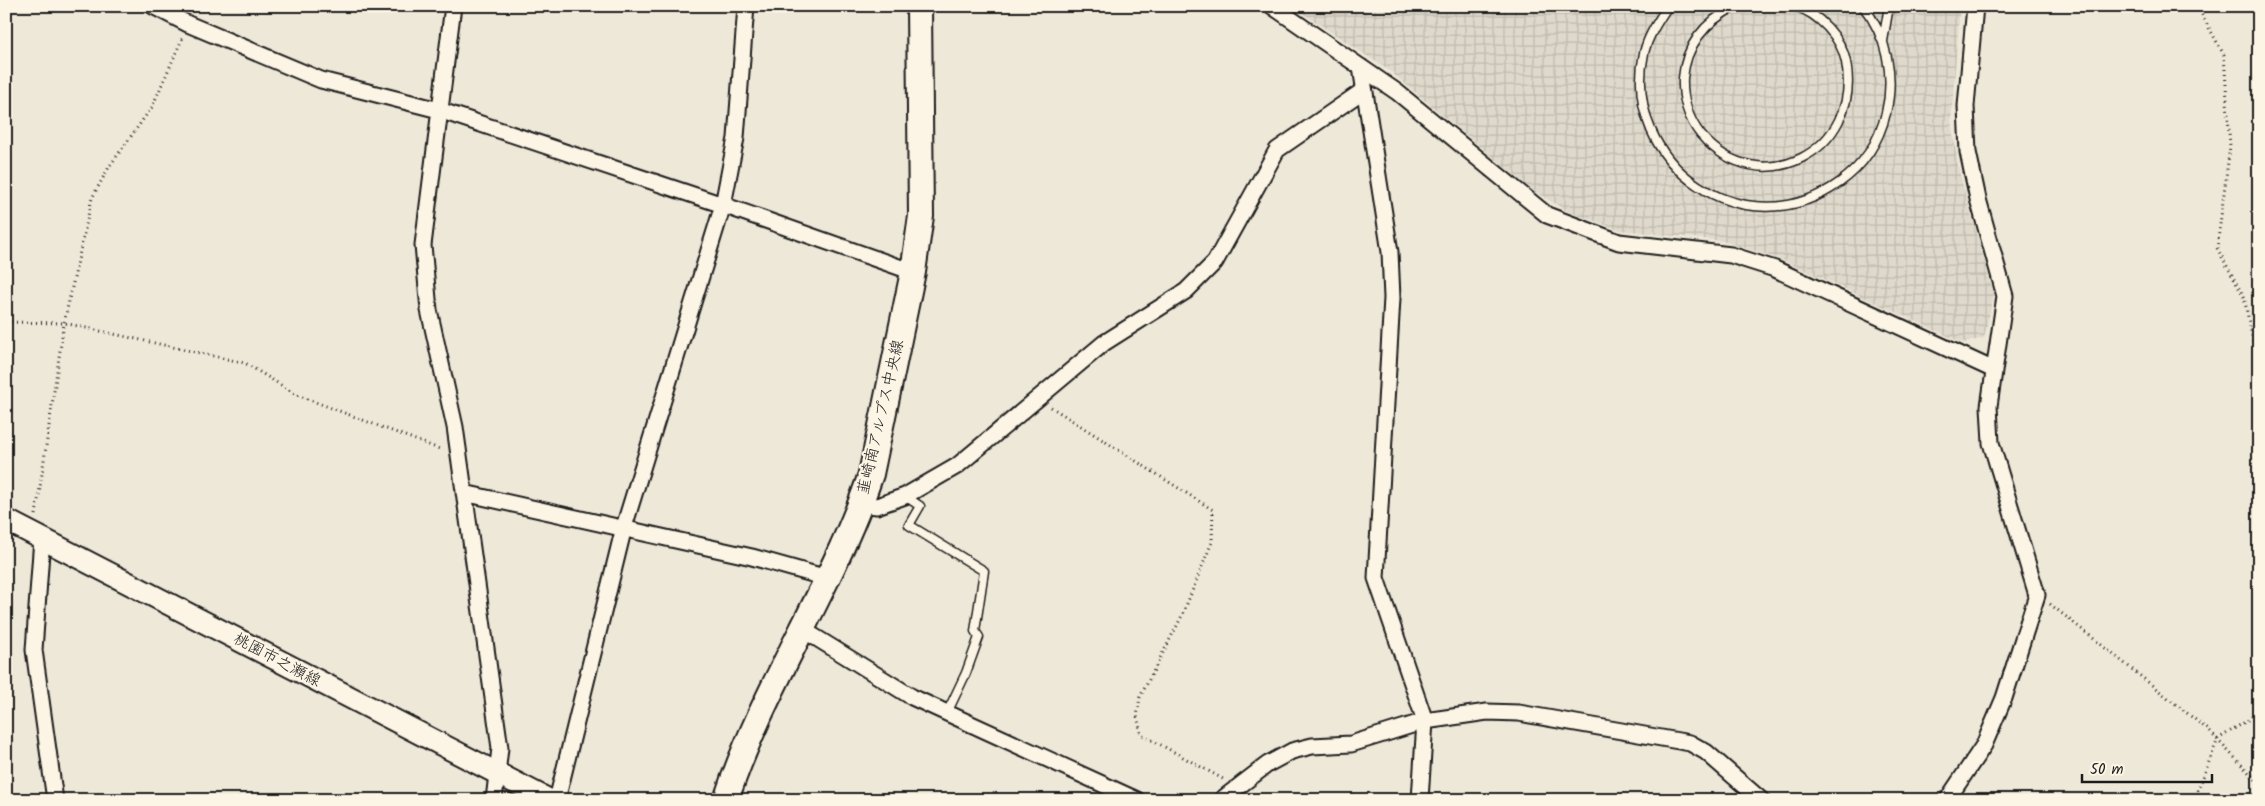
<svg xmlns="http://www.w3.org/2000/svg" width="2265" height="806" viewBox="0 0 2265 806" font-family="Kalam,'Klee One',sans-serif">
<defs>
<pattern id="industrial-grid" width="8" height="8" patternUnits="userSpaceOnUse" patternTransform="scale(1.25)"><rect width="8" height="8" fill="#ded9cb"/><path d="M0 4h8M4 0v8" fill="none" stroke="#bebaae"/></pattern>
</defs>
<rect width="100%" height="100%" fill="#eee8d9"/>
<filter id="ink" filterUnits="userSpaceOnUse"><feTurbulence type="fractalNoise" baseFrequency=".02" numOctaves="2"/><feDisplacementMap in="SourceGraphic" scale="10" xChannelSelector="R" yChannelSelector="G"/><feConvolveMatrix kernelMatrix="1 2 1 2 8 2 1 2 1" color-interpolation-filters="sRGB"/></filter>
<g filter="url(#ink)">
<path fill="url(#industrial-grid)" d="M1292,6H1960L1951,121L1959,171L1994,295L1984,338L1963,343L1780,259L1722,241L1620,230L1569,212L1532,190L1391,72Z"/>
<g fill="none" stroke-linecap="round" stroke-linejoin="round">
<g stroke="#1c1c1c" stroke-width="11">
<path id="service" d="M1668,6C1658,21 1648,36 1644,53C1620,165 1745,250 1839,183C1863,166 1879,142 1886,113C1895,76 1887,36 1863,6
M1736,6C1706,21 1686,44 1683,78C1682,98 1688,119 1701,135C1760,204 1863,151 1846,62C1841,37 1819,14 1795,6
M1883,41L1889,6
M905,496L920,506L909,525L984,571L975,631L979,637L966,673L947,713"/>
</g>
<g stroke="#1c1c1c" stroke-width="19">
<path id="minor" d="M153,6L188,24L321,80L439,110L723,205L913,272
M453,6L423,245L429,310L455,427L500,748L494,800
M1272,6L1397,92L1547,215L1619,242L1731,255L1775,269L1994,370
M1361,67L1390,252L1392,298L1376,578L1425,721L1420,800
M464,493L752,557L827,578
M861,504L877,506L905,496L957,466L1104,343L1186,291L1215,262L1277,150L1364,90
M42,538L34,650L55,800
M802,629L912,697L1137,800
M557,800L624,527L723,205L736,138L746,6
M1221,800L1268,764L1292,751L1312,746L1351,744L1425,721L1487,712L1519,713L1690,743L1706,752L1761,800
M1947,800L1984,745L2004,698L2037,595L1991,443L1989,406L2005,296L1978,199L1968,152L1966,106L1975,6"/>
</g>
<g stroke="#1c1c1c" stroke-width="25">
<path id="secondary" d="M6,520L549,800"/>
</g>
<g stroke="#1c1c1c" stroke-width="28">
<path id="primary" d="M726,800C763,687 833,587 871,474L913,272L921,216L919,6"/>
</g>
<path stroke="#1c1c1c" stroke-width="3" stroke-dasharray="1 4" stroke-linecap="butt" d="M2197,6L2224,55L2230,146L2217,248L2244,297L2259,371
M6,14L10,6
M6,322L64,323L245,363L297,395L442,450
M1051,407L1213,510L1212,542L1182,616L1140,697L1137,716L1141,734L1223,779
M36,515L64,323L92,198L109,167L152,107L183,37
M2050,604L2207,729L2259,783
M2194,800L2218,739L2259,713"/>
<use href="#service" stroke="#fcf5e5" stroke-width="8"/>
<use href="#minor" stroke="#fcf5e5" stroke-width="15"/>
<use href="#secondary" stroke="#fcf5e5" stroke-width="21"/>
<use href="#primary" stroke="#fcf5e5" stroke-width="24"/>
</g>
</g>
<g text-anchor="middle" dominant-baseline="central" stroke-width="4.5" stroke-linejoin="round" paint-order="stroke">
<g font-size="16" fill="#1c1c1c" stroke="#fcf5e5">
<text transform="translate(881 417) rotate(-77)">韮崎南アルプス中央線</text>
<text transform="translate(277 660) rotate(28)">桃園市之瀬線</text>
</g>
</g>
<rect width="2265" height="806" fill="none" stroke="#fcf5e5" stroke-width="25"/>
<rect x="12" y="12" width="2240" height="781" fill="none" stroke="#1c1c1c" stroke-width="2" filter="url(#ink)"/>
<path d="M2082 774v8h130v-8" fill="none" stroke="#1c1c1c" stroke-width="2.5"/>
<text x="2090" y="774" font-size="15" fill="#1c1c1c" stroke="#fcf5e5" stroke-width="4" paint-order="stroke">50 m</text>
</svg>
